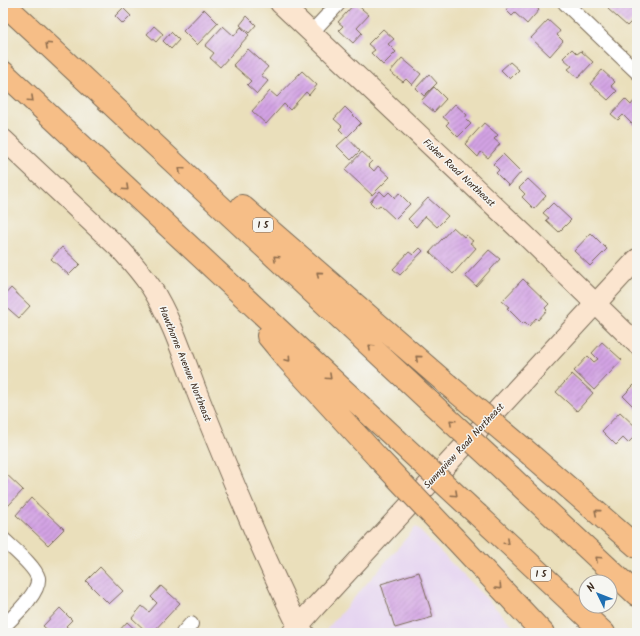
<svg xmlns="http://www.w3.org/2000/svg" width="640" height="636" viewBox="0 0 640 636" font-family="Kalam,sans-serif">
<defs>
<pattern id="building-hatch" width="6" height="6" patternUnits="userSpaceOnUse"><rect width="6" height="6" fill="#d3a3e4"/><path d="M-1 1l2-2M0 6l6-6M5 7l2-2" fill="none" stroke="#ac85b8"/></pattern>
</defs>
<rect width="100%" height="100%" fill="#f6f6f2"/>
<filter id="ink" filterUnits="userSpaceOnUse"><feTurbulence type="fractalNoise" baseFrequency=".025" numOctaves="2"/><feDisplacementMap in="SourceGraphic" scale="8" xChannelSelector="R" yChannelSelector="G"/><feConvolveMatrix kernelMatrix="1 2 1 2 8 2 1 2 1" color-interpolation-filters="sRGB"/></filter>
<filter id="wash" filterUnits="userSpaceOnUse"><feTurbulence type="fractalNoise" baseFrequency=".012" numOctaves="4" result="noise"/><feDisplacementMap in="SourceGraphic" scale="16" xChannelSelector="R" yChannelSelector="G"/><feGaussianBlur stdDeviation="0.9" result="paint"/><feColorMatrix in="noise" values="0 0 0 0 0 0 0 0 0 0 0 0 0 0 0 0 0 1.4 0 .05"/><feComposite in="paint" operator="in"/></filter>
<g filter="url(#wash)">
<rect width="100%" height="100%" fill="#eadfbb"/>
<path fill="#e5d3f1" d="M416,527L520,633H329L326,630Z"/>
<g id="blocks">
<path fill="url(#building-hatch)" d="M355,3L369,15L357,28L362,33L353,43L339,30L343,26L338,22Z
M512,3H532L539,10L527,24L515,13L512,16L506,10Z
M613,3H625L637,14V16L627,26L608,9Z
M123,8L131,16L123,24L115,16Z
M204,9L218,23L197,45L183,31Z
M247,16L256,25L249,33L240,25Z
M548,20L560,31L557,35L563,41L550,56L531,38Z
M154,26L163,34L156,42L147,34Z
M223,26L234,36L241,27L249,35L220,67L210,58L214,53L205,46Z
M383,29L394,39L388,44L396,52L383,65L371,53L375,50L368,44Z
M171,32L179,40L171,49L163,41Z
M248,49L268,67L261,75L268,81L257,94L247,85L251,81L233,65Z
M572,49L577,54L581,51L593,62L578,78L568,69L572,66L563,58Z
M402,58L421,74L412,85L406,79L403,82L390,72Z
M510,62L519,70L510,79L501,70Z
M602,70L615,82L611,86L617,91L608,100L590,84Z
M302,71L317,85L309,95L306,92L290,110L284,104L266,124L252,111L270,91L277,97Z
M429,74L437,83L424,96L416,88Z
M434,87L446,99L434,112L421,101Z
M625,99L631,105L634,101L637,104V125L635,127L623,115L618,120L611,114Z
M455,104L467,115L465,118L471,124L458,137L446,125L449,122L443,117Z
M345,107L361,123L347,137L339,129L342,126L334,119Z
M484,123L498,135L494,139L500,144L488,158L481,152L478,157L465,144Z
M347,137L360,151L351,160L337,146Z
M362,152L372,161L368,165L374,171L378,166L390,177L372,195L345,170Z
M503,154L521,172L509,186L496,173L499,170L493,164Z
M528,179L546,196L534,209L522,197L525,194L519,188Z
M380,191L385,196L389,192L395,198L399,193L410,204L395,219L380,205L376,208L370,202Z
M428,198L448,216L437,227L425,216L416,227L408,219Z
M553,203L571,220L559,232L546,220L549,218L543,213Z
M453,227L464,237L466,235L473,241L470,243L476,248L453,274L430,252Z
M591,233L607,249L590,266L574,251Z
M62,247L80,264L69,275L51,259Z
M420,248L423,251L400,275L393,269L409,252L413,255Z
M489,250L500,259L476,286L465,276Z
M523,279L549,304L545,308L547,310L538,320L536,318L529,326L525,322L523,324L507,308L509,307L502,301Z
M11,288L30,306L19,318L3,304V297Z
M602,342L622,360L594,390L574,371L588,356L594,362L598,359L592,353Z
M572,374L593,393L577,411L556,392Z
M634,385L637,388V410L623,396Z
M620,412L637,428V434L628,443L623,438L616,445L602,431Z
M3,471L23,490L8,506L3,501Z
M31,498L64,529L48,545L16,515Z
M100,567L123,591L109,604L86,581Z
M419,572L433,617L395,628L381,584Z
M161,586L180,603L152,633H148L132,618L142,606L149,612L157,603L151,597Z
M60,608L72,620L66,626L69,629L65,633H51L43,626Z
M127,622L139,633H117Z"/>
</g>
</g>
<g filter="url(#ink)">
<use href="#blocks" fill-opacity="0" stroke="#786955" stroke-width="1"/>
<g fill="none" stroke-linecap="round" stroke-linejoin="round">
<g stroke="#786955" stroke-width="16">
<path id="street" d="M565,3L637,72
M311,33L339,3
M3,539C12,548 35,566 38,578C40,593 13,617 3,627
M183,633L191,624"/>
</g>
<g stroke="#786955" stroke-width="22">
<path id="secondary" d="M280,3L525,235L637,344
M3,139L121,250C131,261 142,274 151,287C176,326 188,373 206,415C235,487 264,557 298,626L304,633
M292,633L315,607L637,259"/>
</g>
<g stroke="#786955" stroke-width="24">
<path id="highway" d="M3,3L430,402
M3,72L396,439
M242,206L447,384
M268,336L287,359L377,457
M531,455L637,547
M511,477L637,595
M478,515L604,633
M454,538L543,633"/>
</g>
<use href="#street" stroke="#fff" stroke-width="14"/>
<use href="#secondary" stroke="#fbe5cf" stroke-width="20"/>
<use href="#highway" stroke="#f6be87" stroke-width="22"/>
<g stroke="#786955" stroke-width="24" stroke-linecap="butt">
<path id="highway-bridge" d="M447,384L531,455
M430,402L511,477
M396,439L478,515
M377,457L454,538"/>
</g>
<use href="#highway-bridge" stroke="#f6be87" stroke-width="22"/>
</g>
<defs><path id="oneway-chevron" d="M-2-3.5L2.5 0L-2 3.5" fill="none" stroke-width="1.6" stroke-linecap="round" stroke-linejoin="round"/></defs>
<g stroke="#8f6d4d">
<use href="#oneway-chevron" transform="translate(48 45) rotate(-137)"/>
<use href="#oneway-chevron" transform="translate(31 99) rotate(43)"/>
<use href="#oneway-chevron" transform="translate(181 170) rotate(-137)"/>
<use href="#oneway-chevron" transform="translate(126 188) rotate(43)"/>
<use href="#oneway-chevron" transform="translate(276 258) rotate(-137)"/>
<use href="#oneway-chevron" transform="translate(319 274) rotate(-139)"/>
<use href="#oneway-chevron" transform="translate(371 347) rotate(-137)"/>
<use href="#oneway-chevron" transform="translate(418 358) rotate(-139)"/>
<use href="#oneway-chevron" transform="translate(288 359) rotate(49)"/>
<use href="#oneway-chevron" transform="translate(329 377) rotate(43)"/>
<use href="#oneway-chevron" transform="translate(452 422) rotate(-137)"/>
<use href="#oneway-chevron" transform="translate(455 494) rotate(43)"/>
<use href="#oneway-chevron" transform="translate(597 512) rotate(-139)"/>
<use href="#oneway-chevron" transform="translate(507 542) rotate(43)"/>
<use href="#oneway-chevron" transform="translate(598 559) rotate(-137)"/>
<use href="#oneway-chevron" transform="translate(499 587) rotate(47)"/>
</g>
</g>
<g text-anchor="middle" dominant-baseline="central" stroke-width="3" stroke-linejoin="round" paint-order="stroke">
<g fill="#f6f6f2" stroke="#73675e" stroke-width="1">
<rect x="253" y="218" width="20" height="14" rx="3"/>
<rect x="531" y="567" width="20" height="14" rx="3"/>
</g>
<g font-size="9" font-weight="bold" fill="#3b2a1e">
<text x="263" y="225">I 5</text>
<text x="541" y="574">I 5</text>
</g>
<g font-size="10" fill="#3b2a1e" stroke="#f6f6f2">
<text transform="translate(459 173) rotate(43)">Fisher Road Northeast</text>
<text transform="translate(185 364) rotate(68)">Hawthorne Avenue Northeast</text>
<text transform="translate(464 446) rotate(-47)">Sunnyview Road Northeast</text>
</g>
</g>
<rect width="640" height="636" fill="none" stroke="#f6f6f2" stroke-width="16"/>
<g transform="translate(598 594) rotate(313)"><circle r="19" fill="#f6f6f2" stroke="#aba49d"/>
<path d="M0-3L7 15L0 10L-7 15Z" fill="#1f6fb2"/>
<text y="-6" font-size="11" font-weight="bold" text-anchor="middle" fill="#3b2a1e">N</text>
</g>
</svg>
